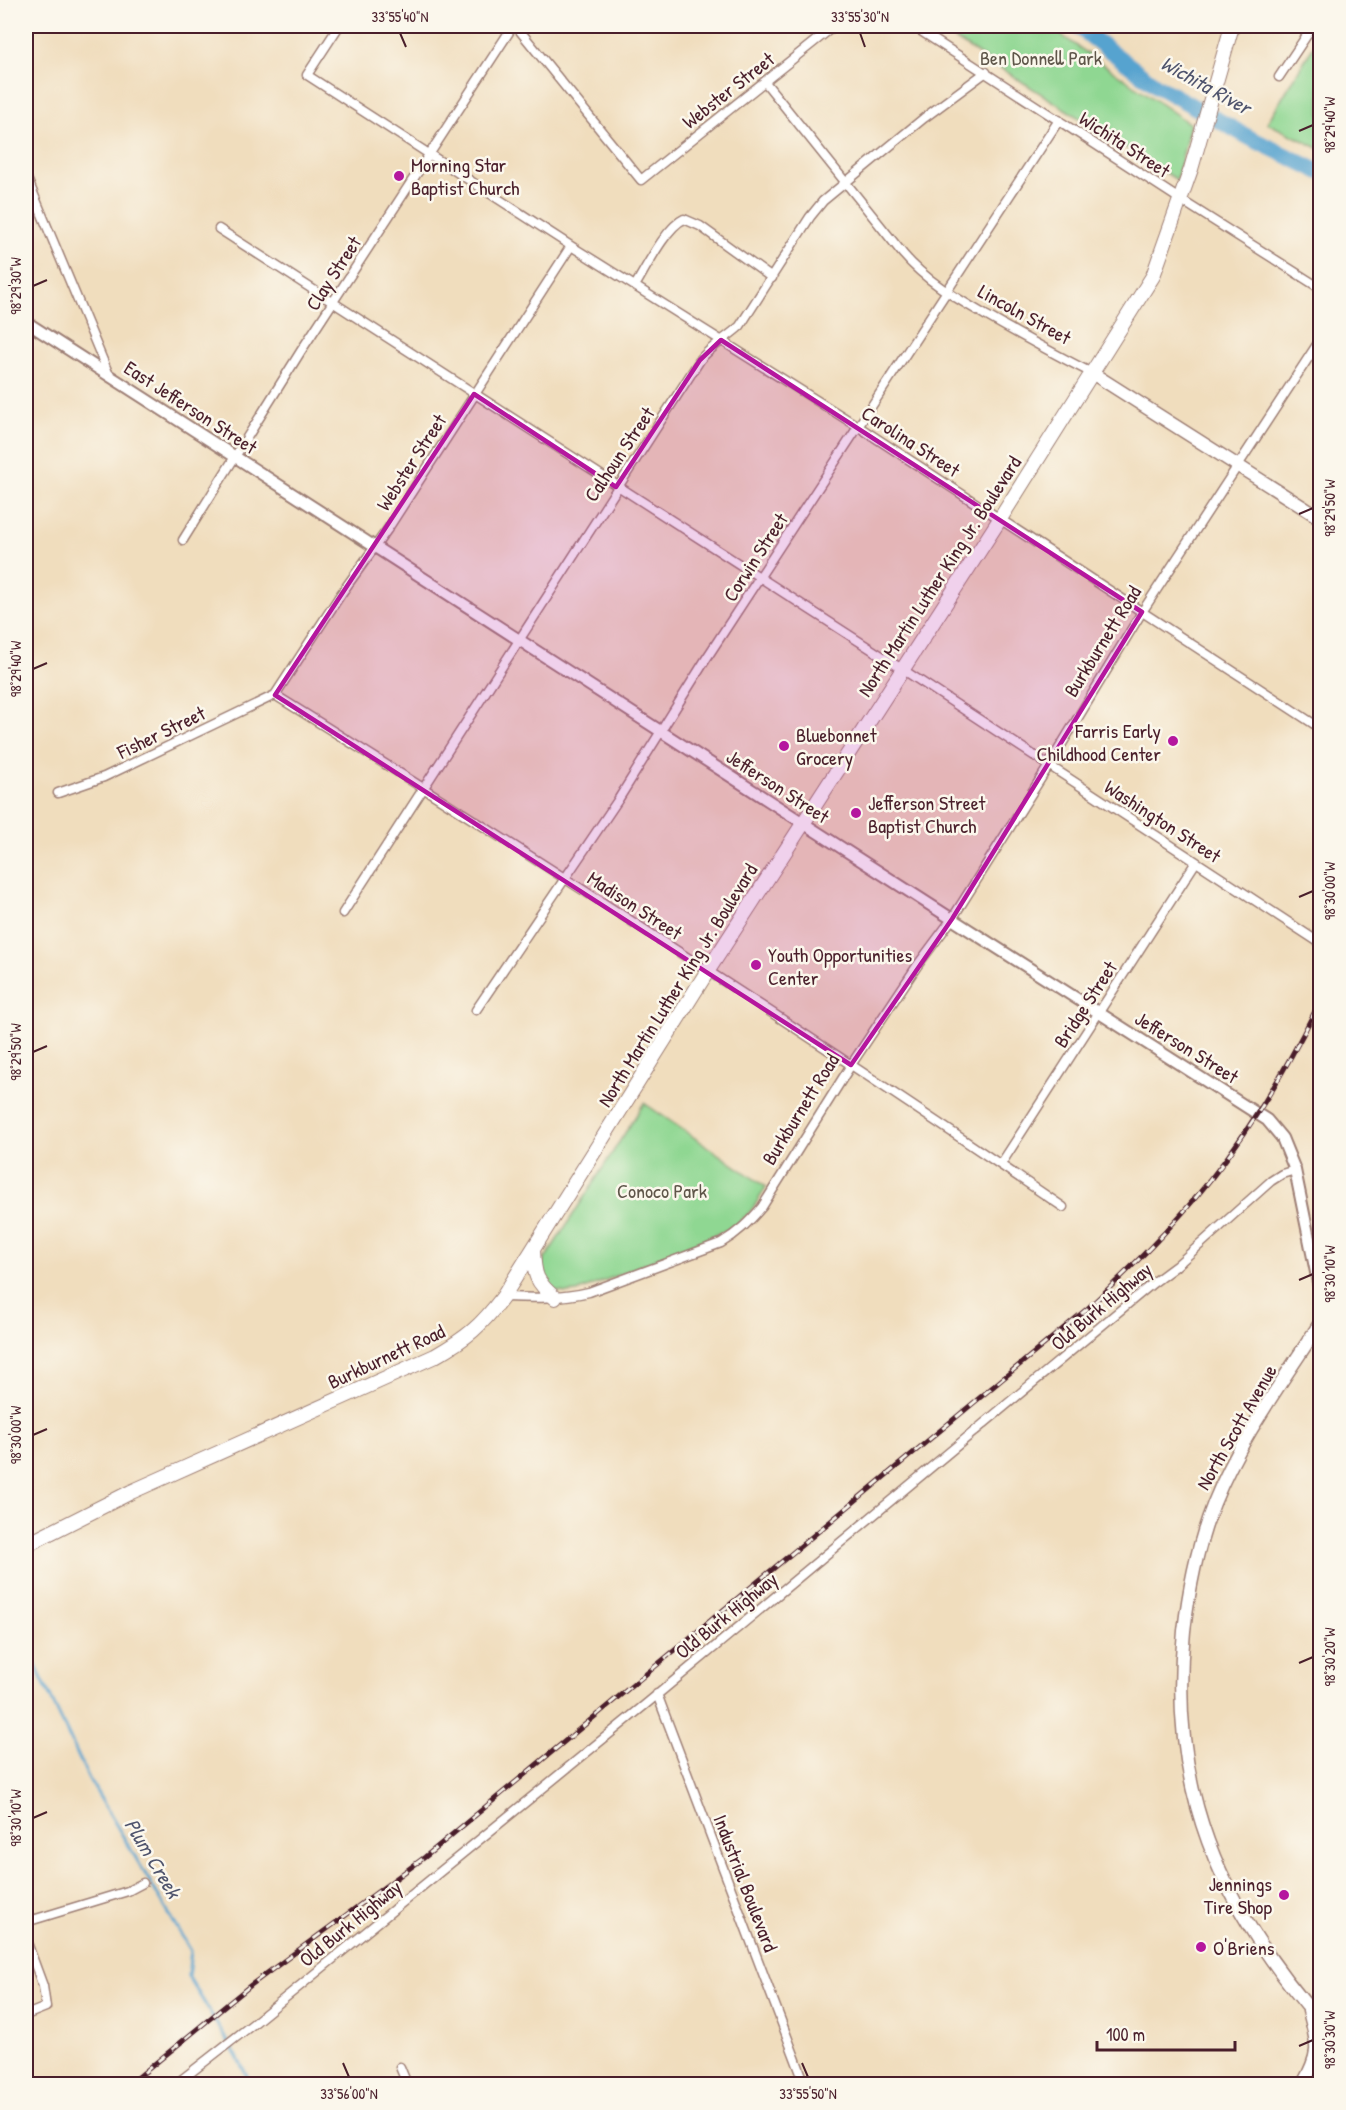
<svg xmlns="http://www.w3.org/2000/svg" width="1346" height="2110" viewBox="0 0 1346 2110" font-family="'Patrick Hand',sans-serif">
<rect width="100%" height="100%" fill="#fbf7ec"/>
<filter id="ink" filterUnits="userSpaceOnUse"><feTurbulence type="fractalNoise" baseFrequency=".0167" numOctaves="2"/><feDisplacementMap in="SourceGraphic" scale="12" xChannelSelector="R" yChannelSelector="G"/><feConvolveMatrix kernelMatrix="1 2 1 2 8 2 1 2 1" color-interpolation-filters="sRGB"/></filter>
<filter id="wash" filterUnits="userSpaceOnUse"><feTurbulence type="fractalNoise" baseFrequency=".008" numOctaves="4" result="noise"/><feDisplacementMap in="SourceGraphic" scale="24" xChannelSelector="R" yChannelSelector="G"/><feGaussianBlur stdDeviation="1.35" result="paint"/><feColorMatrix in="noise" values="0 0 0 0 0 0 0 0 0 0 0 0 0 0 0 0 0 1.4 0 .05"/><feComposite in="paint" operator="in"/></filter>
<g filter="url(#wash)">
<rect width="100%" height="100%" fill="#f0ddbd"/>
<path fill="#8fd792" stroke="#6c7b5e" stroke-width="1.5" d="M934,26H1048L1190,124L1177,180Z
M1320,35V149L1267,123Z
M644,1103L766,1187C756,1205 746,1221 727,1230L577,1292L566,1293L551,1290L539,1268Z"/>
<g fill="none" stroke-linecap="round" stroke-linejoin="round">
<path stroke="#56a3cf" stroke-width="3" d="M26,1645L89,1779L191,1951L188,1976L236,2055L251,2084"/>
<path stroke="#56a3cf" stroke-width="16" d="M1077,26L1157,86L1250,138L1320,172"/>
</g>
</g>
<g filter="url(#ink)">
<g fill="none" stroke-linecap="round" stroke-linejoin="round">
<g stroke="#9d7e74" stroke-width="11">
<path id="minor" d="M339,26L307,75L571,246L859,427L1320,728
M516,26L641,180L834,26
M913,26L1181,200L1320,288
M1279,77L1313,26
M765,82L903,254C926,281 956,298 987,316C1022,336 1056,355 1092,373
M26,176L109,375
M219,229L902,669L1320,943
M635,286C646,268 666,227 684,219L700,226L772,278
M183,540L301,351L513,26
M275,695C541,861 804,1031 1063,1207
M275,695L341,594L387,530L571,246
M58,793L104,777L275,695
M343,913L700,360C711,346 727,338 740,326L810,217L823,201L924,118L986,72
M476,1010L618,800L706,659L1059,120
M1001,1164L1196,862
M503,1297C533,1298 560,1299 589,1292L721,1243C738,1233 749,1222 762,1207L851,1065L917,966L952,919L1048,767L1142,612L1320,340
M657,1694L805,2084
M26,1922L128,1891L143,1883
M26,1940L43,1986L46,2007L26,2015
M400,2067L407,2084
M176,2084L253,2024L646,1704L1153,1283L1176,1266L1271,1181L1282,1174L1295,1170"/>
</g>
<g stroke="#9d7e74" stroke-width="14">
<path id="tertiary" d="M26,322L952,919L1267,1120L1282,1138L1295,1170L1320,1292"/>
</g>
<g stroke="#9d7e74" stroke-width="15">
<path id="secondary" d="M1092,373L1320,518
M1320,1323C1283,1381 1240,1438 1214,1503C1198,1543 1189,1588 1184,1631C1168,1787 1219,1906 1320,2021
M1303,2084C1321,2052 1318,2046 1309,2011"/>
</g>
<g stroke="#9d7e74" stroke-width="16">
<path id="primary" d="M533,1250C534,1275 536,1282 555,1298
M26,1545L131,1492L435,1356C467,1338 481,1326 503,1297L707,972L1000,519L1153,276L1191,169L1232,26"/>
</g>
<use href="#minor" stroke="#fff" stroke-width="8"/>
<use href="#tertiary" stroke="#fff" stroke-width="10"/>
<use href="#secondary" stroke="#fff" stroke-width="12"/>
<use href="#primary" stroke="#fff" stroke-width="14"/>
<g stroke="#4a1f2b" stroke-width="5">
<path id="rail" d="M130,2084L251,1985L425,1857L1087,1309C1131,1268 1173,1227 1210,1180C1254,1125 1289,1064 1320,1001"/>
</g>
<use href="#rail" stroke="#fbf7ec" stroke-width="3" stroke-dasharray="9" stroke-linecap="butt"/>
</g>
</g>
<path fill="#b5179e" fill-opacity="0.2" stroke="#b5179e" stroke-width="4.5" stroke-linejoin="round" d="M721,340L1142,612L952,919L851,1065L275,695L474,394L616,487L700,360Z"/>
<path fill="none" stroke="#4a1f2b" stroke-width="2" d="M400,33L406,47M860,33L865,47M1299,131L1313,125M33,286L47,280M1299,514L1313,508M33,669L47,663M1299,897L1313,891M33,1052L47,1046M1299,1280L1313,1274M33,1435L47,1429M1299,1663L1313,1657M33,1818L47,1812M1299,2046L1313,2040M343,2063L349,2077M802,2063L808,2077"/>
<g fill="#b5179e" stroke="#fbf7ec" stroke-width="2">
<circle cx="399" cy="176" r="6"/>
<circle cx="1173" cy="741" r="6"/>
<circle cx="784" cy="746" r="6"/>
<circle cx="856" cy="813" r="6"/>
<circle cx="756" cy="965" r="6"/>
<circle cx="1284" cy="1895" r="6"/>
<circle cx="1201" cy="1947" r="6"/>
</g>
<g text-anchor="middle" dominant-baseline="central" stroke-width="5" stroke-linejoin="round" paint-order="stroke">
<g font-size="20" fill="#5f564a" stroke="#fbf7ec">
<text x="1041" y="57">Ben Donnell Park</text>
<text x="662" y="1190">Conoco Park</text>
</g>
<g font-size="20" fill="#4a1f2b" stroke="#fbf7ec">
<text transform="translate(728 90) rotate(-38)">Webster Street</text>
<text transform="translate(1125 144) rotate(33)">Wichita Street</text>
<text transform="translate(333 273) rotate(-57)">Clay Street</text>
<text transform="translate(1025 314) rotate(29)">Lincoln Street</text>
<text transform="translate(191 407) rotate(33)">East Jefferson Street</text>
<text transform="translate(911 441) rotate(33)">Carolina Street</text>
<text transform="translate(619 454) rotate(-56)">Calhoun Street</text>
<text transform="translate(411 462) rotate(-57)">Webster Street</text>
<text transform="translate(755 557) rotate(-57)">Corwin Street</text>
<text transform="translate(939 576) rotate(-57)">North Martin Luther King Jr. Boulevard</text>
<text transform="translate(1102 641) rotate(-58)">Burkburnett Road</text>
<text transform="translate(161 732) rotate(-26)">Fisher Street</text>
<text transform="translate(778 786) rotate(33)">Jefferson Street</text>
<text transform="translate(1163 821) rotate(33)">Washington Street</text>
<text transform="translate(635 905) rotate(33)">Madison Street</text>
<text transform="translate(677 985) rotate(-58)">North Martin Luther King Jr. Boulevard</text>
<text transform="translate(1085 1004) rotate(-57)">Bridge Street</text>
<text transform="translate(1187 1047) rotate(32)">Jefferson Street</text>
<text transform="translate(800 1109) rotate(-58)">Burkburnett Road</text>
<text transform="translate(1101 1306) rotate(-40)">Old Burk Highway</text>
<text transform="translate(386 1356) rotate(-25)">Burkburnett Road</text>
<text transform="translate(1236 1427) rotate(-60)">North Scott Avenue</text>
<text transform="translate(726 1615) rotate(-39)">Old Burk Highway</text>
<text transform="translate(746 1883) rotate(69)">Industrial Boulevard</text>
<text transform="translate(350 1923) rotate(-39)">Old Burk Highway</text>
</g>
<g font-size="20" fill="#4a1f2b" stroke="#fbf7ec" text-anchor="start">
<text x="411" y="164">Morning Star<tspan x="411" dy="23">Baptist Church</tspan></text>
<text x="1161" y="730" text-anchor="end">Farris Early<tspan x="1161" dy="23">Childhood Center</tspan></text>
<text x="796" y="734">Bluebonnet<tspan x="796" dy="23">Grocery</tspan></text>
<text x="868" y="802">Jefferson Street<tspan x="868" dy="23">Baptist Church</tspan></text>
<text x="768" y="954">Youth Opportunities<tspan x="768" dy="23">Center</tspan></text>
<text x="1272" y="1883" text-anchor="end">Jennings<tspan x="1272" dy="23">Tire Shop</tspan></text>
<text x="1213" y="1947">O'Briens</text>
</g>
<g font-size="21" font-style="italic" fill="#4f546d" stroke="#fbf7ec">
<text transform="translate(1206 85) rotate(29)">Wichita River</text>
<text transform="translate(153 1858) rotate(59)">Plum Creek</text>
</g>
</g>
<rect width="1346" height="2110" fill="none" stroke="#fbf7ec" stroke-width="66"/>
<path d="M1097 2041v9h138v-9" fill="none" stroke="#4a1f2b" stroke-width="3"/>
<text x="1106" y="2041" font-size="18" fill="#4a1f2b" stroke="#fbf7ec" stroke-width="4.5" paint-order="stroke">100 m</text>
<rect x="33" y="33" width="1280" height="2044" fill="none" stroke="#4a1f2b" stroke-width="2"/>
<g font-size="15" text-anchor="middle" fill="#4a1f2b">
<text x="400" y="22">33°55'40"N</text>
<text x="860" y="22">33°55'30"N</text>
<text transform="translate(1330 125) rotate(-90)" y="5">98°29'40"W</text>
<text transform="translate(16 286) rotate(-90)" y="5">98°29'30"W</text>
<text transform="translate(1330 508) rotate(-90)" y="5">98°29'50"W</text>
<text transform="translate(16 669) rotate(-90)" y="5">98°29'40"W</text>
<text transform="translate(1330 891) rotate(-90)" y="5">98°30'00"W</text>
<text transform="translate(16 1052) rotate(-90)" y="5">98°29'50"W</text>
<text transform="translate(1330 1274) rotate(-90)" y="5">98°30'10"W</text>
<text transform="translate(16 1435) rotate(-90)" y="5">98°30'00"W</text>
<text transform="translate(1330 1657) rotate(-90)" y="5">98°30'20"W</text>
<text transform="translate(16 1818) rotate(-90)" y="5">98°30'10"W</text>
<text transform="translate(1330 2040) rotate(-90)" y="5">98°30'30"W</text>
<text x="349" y="2099">33°56'00"N</text>
<text x="808" y="2099">33°55'50"N</text>
</g>
</svg>
